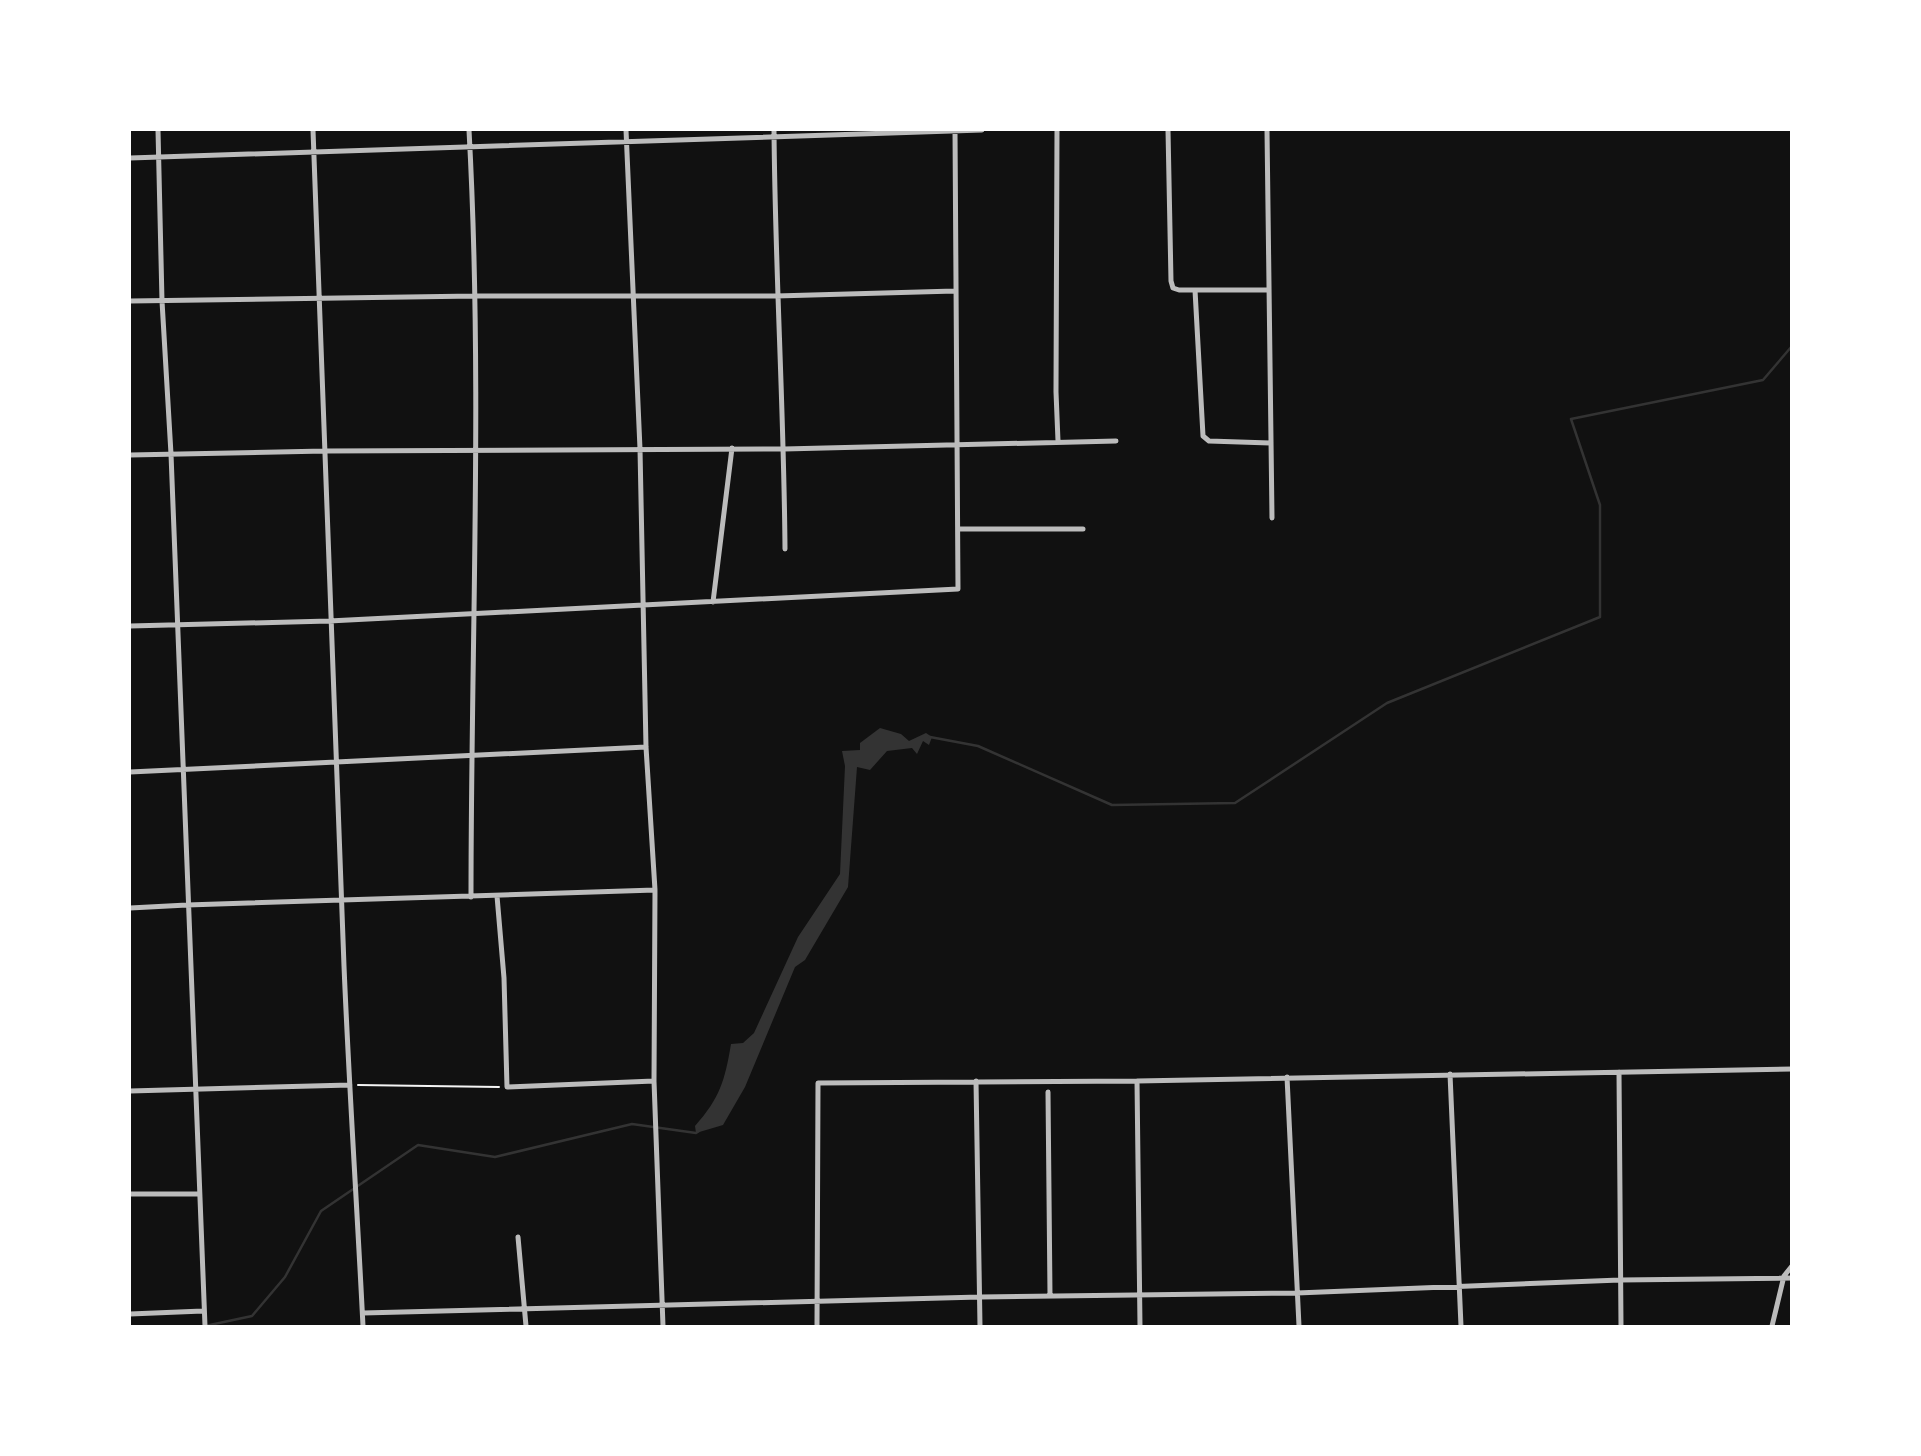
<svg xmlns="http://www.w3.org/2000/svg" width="1921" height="1456" viewBox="0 0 1921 1456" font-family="Quicksand,sans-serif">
<rect width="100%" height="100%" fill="#111"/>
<path fill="#333" d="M880,728L901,734L909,741L926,733L932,737L929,745L923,741L917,754L912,748L887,751L870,770L857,767L848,887L805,960L795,967L745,1087L723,1125L696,1133L695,1126C720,1098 725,1080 731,1044L743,1043L754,1033L798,937L840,874L845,766L842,751L860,750V743Z"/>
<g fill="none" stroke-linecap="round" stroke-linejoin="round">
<path stroke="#333" stroke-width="2.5" d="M930,737L978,746L1112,805L1235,803L1387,703L1600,617V505L1571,419L1763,380L1792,346
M205,1326L252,1316L285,1277L321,1211L418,1145L495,1157L632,1124L696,1133L699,1131"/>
<path stroke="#f5f5f5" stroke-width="2" d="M358,1085L499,1087"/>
<path stroke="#bcbcbc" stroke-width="5" d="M158,130L162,301L171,454L205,1326
M313,130C322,408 332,687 344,966C349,1086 357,1206 363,1326
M469,130C483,385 471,641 471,897
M626,130L640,449L646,747L655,890L654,1081L663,1326
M774,130C775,269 784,409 785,549
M1057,130L1056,392L1058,441
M1168,130L1171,281L1173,288L1179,290H1269
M1267,130L1272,518
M130,158L982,130
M1195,290L1203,436L1209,441L1270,443
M130,301L475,296H776L955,291
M130,455L325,451L784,449L1116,441
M958,529H1083
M713,602L732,448
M130,626L329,621L958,589L955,130
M130,772L646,747
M497,896L504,978L507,1087L654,1081
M130,908L187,905L655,890
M1619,1072L1621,1326
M1450,1074L1461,1326
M1287,1077L1299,1326
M976,1081L980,1326
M1137,1081L1140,1326
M130,1091L350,1085
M1048,1092L1050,1295
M130,1194H198
M518,1237L526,1326
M363,1313L980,1297L1297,1293L1620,1280L1792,1278
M130,1314L203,1311
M817,1326L818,1083L1137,1081L1792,1069
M1772,1326L1784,1276L1792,1266"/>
</g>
<rect width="1921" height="1456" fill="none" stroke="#ffffff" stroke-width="262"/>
</svg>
